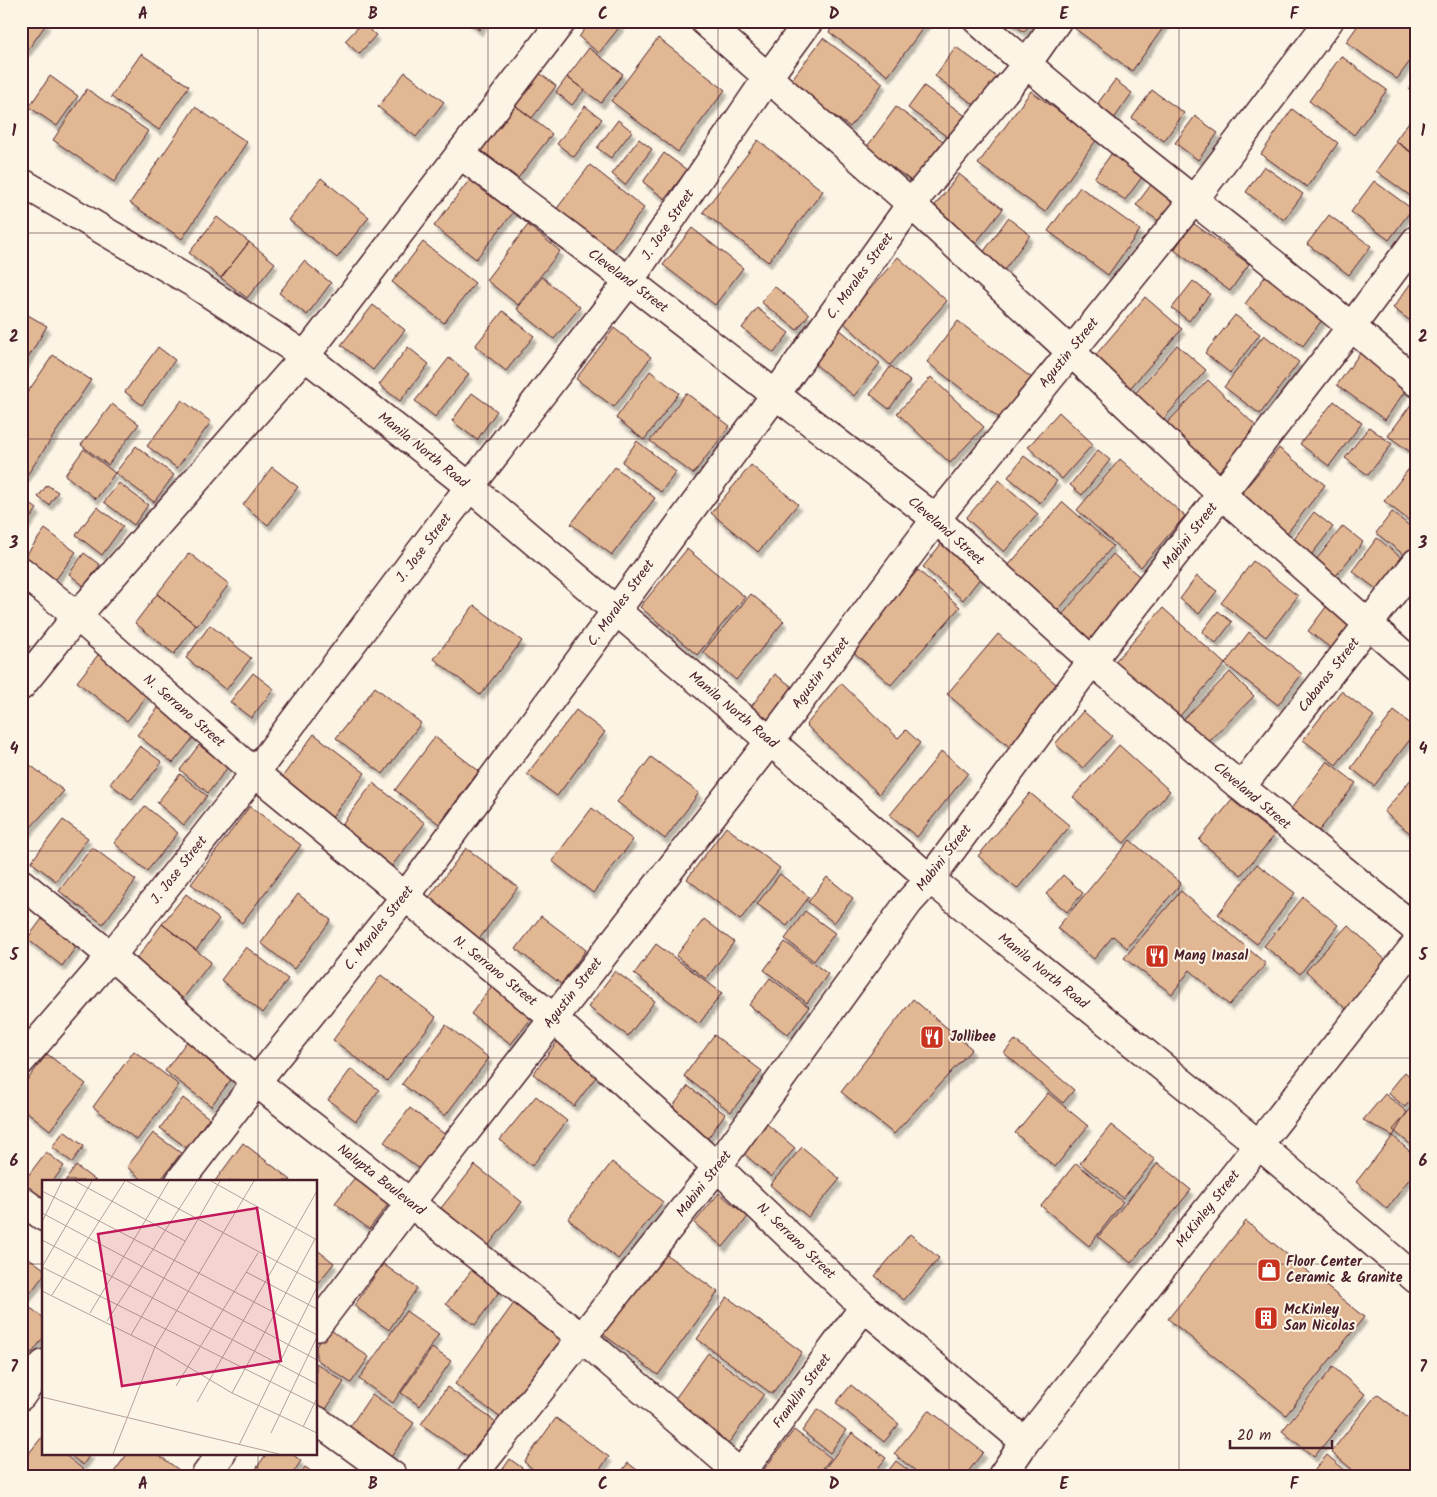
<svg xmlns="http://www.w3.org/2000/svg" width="1437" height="1497" viewBox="0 0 1437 1497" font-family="Kalam,sans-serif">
<defs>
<filter id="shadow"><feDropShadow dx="3" dy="5.5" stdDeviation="1" flood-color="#0004"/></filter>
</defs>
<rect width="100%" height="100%" fill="#fcf5e5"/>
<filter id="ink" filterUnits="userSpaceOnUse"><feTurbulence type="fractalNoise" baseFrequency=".02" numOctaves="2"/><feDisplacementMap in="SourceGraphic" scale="10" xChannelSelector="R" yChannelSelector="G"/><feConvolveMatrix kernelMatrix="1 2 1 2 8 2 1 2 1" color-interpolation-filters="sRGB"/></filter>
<g filter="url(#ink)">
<path fill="#e2b793" stroke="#4a1f2b" filter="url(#shadow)" d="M21,21H44L47,23L27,51L21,47Z
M468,21H485L479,30Z
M591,21H616L621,25L599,53L579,37Z
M837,21H928L888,76L829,32Z
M1009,21H1032L1024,32Z
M1079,21H1168L1132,71L1074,28Z
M1361,21H1416V53L1397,79L1346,42Z
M362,23L376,35L359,54L345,41Z
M658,38L725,90L678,152L611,101Z
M823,38L883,83L850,127L789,83Z
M956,47L997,77L976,106L935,76Z
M589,48L623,74L601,103L567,77Z
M141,54L189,86L159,130L111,97Z
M1341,56L1387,90L1354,135L1309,101Z
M532,67L556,86L532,118L507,99Z
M405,72L444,102L416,137L378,107Z
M50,76L78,96L57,126L29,107Z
M567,77L584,90L572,105L556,92Z
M1416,79V93L1409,89Z
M1115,80L1132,93L1113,120L1095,107Z
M924,86L967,117L950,139L908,108Z
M87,89L148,131L114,182L53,140Z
M1152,90L1184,113L1164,141L1132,118Z
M1031,91L1097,139L1045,212L978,164Z
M507,99L552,134L518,178L473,144Z
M585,106L602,119L574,157L557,144Z
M195,107L247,142L182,239L130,203Z
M896,107L943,141L913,182L866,148Z
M1292,109L1338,143L1307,187L1261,154Z
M1416,112V156L1395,141Z
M1195,116L1218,133L1198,160L1175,143Z
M618,120L632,131L611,158L597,148Z
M639,139L652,149L625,185L612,174Z
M758,140L823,191L768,262L703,212Z
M1397,142L1416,155V200L1376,171Z
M1114,150L1145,173L1125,200L1094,178Z
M664,153L687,170L665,199L643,182Z
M590,165L644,208L606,258L552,215Z
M1264,166L1303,194L1284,220L1246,192Z
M474,174L517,208L476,259L434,226Z
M959,174L1003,209L974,245L930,212Z
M321,178L369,217L337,258L289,220Z
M1156,178L1179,195L1160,222L1136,205Z
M1374,181L1412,209L1389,240L1351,212Z
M1080,187L1140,230L1108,275L1048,231Z
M1329,215L1371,246L1349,275L1307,244Z
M217,217L249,242L221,278L189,253Z
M1008,218L1030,235L1002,273L980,257Z
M1193,223L1249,264L1230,291L1174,250Z
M528,225L560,251L518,305L486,280Z
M692,228L743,268L715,305L663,265Z
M249,242L275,263L247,298L221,278Z
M423,242L475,283L444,323L392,282Z
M898,257L947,301L890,365L842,321Z
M304,261L331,283L307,315L279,293Z
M1269,271L1327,313L1303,346L1245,304Z
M1416,276V325L1393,308Z
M542,277L580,307L554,339L517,309Z
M1193,281L1210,294L1189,321L1172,308Z
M774,286L809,314L797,330L761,302Z
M1145,297L1182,329L1124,395L1088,364Z
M373,305L405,330L373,370L341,345Z
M757,308L789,333L774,353L742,328Z
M21,311L47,326L21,370Z
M503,311L534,336L506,371L475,346Z
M1235,315L1260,334L1230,373L1205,353Z
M958,321L1033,379L1002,420L927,362Z
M614,328L651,357L614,407L576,379Z
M838,328L880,363L854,396L811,361Z
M1264,335L1299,362L1260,414L1224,387Z
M1177,345L1206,370L1161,422L1132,397Z
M158,347L175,360L142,405L125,392Z
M408,347L429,364L400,401L379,385Z
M1360,353L1407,388L1385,420L1337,385Z
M53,355L91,380L21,484V402Z
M449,358L469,374L435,417L415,401Z
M891,366L910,381L889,409L870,394Z
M650,371L679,393L644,440L616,418Z
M931,377L984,427L950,463L897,413Z
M1208,380L1259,429L1216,474L1165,425Z
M472,393L497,411L477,440L452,421Z
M686,393L730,426L693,474L650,441Z
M182,400L211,422L177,468L147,446Z
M1334,401L1362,423L1329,466L1300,444Z
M1412,403L1416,405V456L1388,436Z
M112,404L139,424L108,465L81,445Z
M1059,412L1093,444L1062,479L1028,447Z
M1369,427L1392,444L1368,475L1345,458Z
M637,441L676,472L661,492L622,462Z
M136,446L174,475L154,502L115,473Z
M1279,448L1325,485L1287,533L1240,495Z
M84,449L115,473L96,499L65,475Z
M1098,450L1110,460L1082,495L1070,485Z
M1024,456L1057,481L1040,503L1008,477Z
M1120,459L1185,516L1141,567L1077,510Z
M751,465L798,504L758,552L711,513Z
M1411,466L1416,470V526L1384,501Z
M272,467L298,487L268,525L243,505Z
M615,467L655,498L612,555L571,524Z
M999,480L1038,514L1004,552L966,518Z
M119,483L148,505L134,525L104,502Z
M47,485L58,492L49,505L38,497Z
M21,497L37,509L21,531Z
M1063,502L1113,546L1052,617L1002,573Z
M97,507L123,526L102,555L76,535Z
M1314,512L1333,527L1308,559L1289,545Z
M1392,512L1416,531V548L1408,558L1376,533Z
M1343,526L1363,542L1335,577L1315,561Z
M45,529L76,552L51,586L21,562Z
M1377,538L1407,562L1383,594L1352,571Z
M945,539L985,572L963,600L923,567Z
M687,549L745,597L697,655L640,607Z
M84,553L100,565L84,586L69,574Z
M189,553L229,584L197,626L157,594Z
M1113,554L1145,581L1089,648L1057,621Z
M1253,561L1298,596L1266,637L1221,603Z
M918,570L960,607L891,685L850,649Z
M1197,576L1217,591L1199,614L1180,599Z
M157,594L196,625L174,654L135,623Z
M751,594L784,621L736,680L703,652Z
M1329,603L1357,625L1336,652L1308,631Z
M474,605L522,641L480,695L434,659Z
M1163,608L1225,664L1173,724L1110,667Z
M1218,611L1232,622L1216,643L1202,632Z
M210,625L251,658L226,690L186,658Z
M1249,632L1302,674L1278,705L1225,664Z
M998,634L1062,689L1012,749L947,694Z
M21,640L30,647L21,658Z
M101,651L151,691L127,721L77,682Z
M1230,672L1254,696L1202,749L1178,725Z
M253,673L274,689L251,718L230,702Z
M775,674L794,688L770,721L751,707Z
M841,683L898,738L906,730L920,743L879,794L806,725Z
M375,687L421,723L383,774L336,738Z
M1341,691L1374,716L1336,765L1303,740Z
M165,699L201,728L173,763L137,735Z
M576,710L605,732L557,796L527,774Z
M1083,711L1112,736L1083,768L1055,744Z
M1394,711L1416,728V732L1374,786L1351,768Z
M314,734L365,773L327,824L277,784Z
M435,737L479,771L439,824L395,790Z
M199,745L228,767L208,793L180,770Z
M1119,745L1170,791L1124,843L1073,797Z
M140,746L162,762L132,800L110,784Z
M942,751L968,773L917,837L890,815Z
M651,757L699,793L665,839L617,802Z
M21,758L64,791L30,828L21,821Z
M1327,761L1356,783L1315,836L1287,814Z
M1416,773V838L1384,812Z
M180,774L207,796L184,825L157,803Z
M373,783L425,823L384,876L333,836Z
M1030,793L1070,826L1017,889L978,856Z
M1232,800L1275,835L1241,875L1199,840Z
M145,806L178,833L147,871L114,843Z
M250,806L301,845L242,923L191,884Z
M592,808L633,840L593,893L552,861Z
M63,820L88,838L56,881L31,862Z
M21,821L30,828L21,840Z
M726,827L780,868L740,920L687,879Z
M1130,840L1181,883L1127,948L1113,936L1094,959L1057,928Z
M92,847L136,880L103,924L59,891Z
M466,848L518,887L476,943L424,904Z
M1257,864L1295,893L1257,944L1218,914Z
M780,874L809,897L787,926L757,904Z
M1063,875L1083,893L1067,912L1046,894Z
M827,877L853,898L834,923L808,902Z
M1181,891L1266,964L1229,1005L1190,970L1172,994L1124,958Z
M186,894L219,919L196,950L162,924Z
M298,894L331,920L294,969L261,943Z
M1303,897L1338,925L1300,974L1264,946Z
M805,911L835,933L814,961L785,939Z
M44,916L79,943L62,966L27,939Z
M541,916L586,950L561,984L516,949Z
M704,919L734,942L706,979L676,956Z
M162,924L211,962L181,1001L133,964Z
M1348,925L1390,964L1348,1011L1306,971Z
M785,942L828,974L807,1003L764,970Z
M656,944L722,993L699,1024L634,974Z
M246,947L288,979L263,1013L221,980Z
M615,971L655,1001L628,1036L588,1007Z
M381,975L436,1017L387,1081L333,1040Z
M770,978L809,1007L788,1035L749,1005Z
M494,983L535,1014L511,1044L471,1014Z
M913,999L972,1049L894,1134L841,1092Z
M446,1025L489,1058L445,1116L402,1084Z
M193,1033L239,1069L211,1106L165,1071Z
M714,1035L762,1071L731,1112L684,1076Z
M560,1038L602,1069L574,1106L533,1074Z
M1015,1040L1074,1090L1063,1103L1004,1053Z
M134,1051L179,1085L137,1140L93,1107Z
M47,1054L86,1084L50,1130L21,1107V1088Z
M351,1069L379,1090L356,1121L328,1100Z
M1405,1072L1416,1082V1094L1405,1107L1388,1093Z
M688,1086L725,1114L703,1145L665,1117Z
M1048,1093L1088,1126L1055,1167L1015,1133Z
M1385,1094L1407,1112L1393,1136L1363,1120Z
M536,1096L567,1121L532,1166L500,1140Z
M183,1098L209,1118L187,1148L160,1128Z
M1413,1106L1416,1109V1149L1393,1130Z
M410,1108L447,1136L421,1170L384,1142Z
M767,1124L795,1148L771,1177L743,1153Z
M1111,1125L1155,1160L1123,1198L1080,1163Z
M64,1131L84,1146L72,1162L52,1147Z
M153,1133L181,1153L160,1181H144L127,1167Z
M1393,1136L1416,1157V1170L1387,1209L1356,1182Z
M243,1143L291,1180L290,1181H215Z
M802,1147L840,1179L808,1217L770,1185Z
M46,1152L64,1166L53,1181H44V1193L35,1204L21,1193V1185Z
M612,1162L663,1202L618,1259L568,1219Z
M1076,1163L1123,1202L1089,1246L1041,1206Z
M1158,1163L1191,1190L1131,1263L1098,1237Z
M475,1165L522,1202L488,1246L441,1208Z
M76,1166L96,1181H65Z
M360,1171L394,1197L369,1229L335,1203Z
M719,1193L748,1217L723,1247L694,1223Z
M1246,1221L1364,1317L1286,1415L1168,1319Z
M910,1234L939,1258L904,1300L875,1276Z
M316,1249L334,1263L316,1286Z
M660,1250L718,1292L658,1375L600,1332Z
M21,1252L44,1269V1275L24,1301L21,1298Z
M478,1262L506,1282L475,1325L446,1304Z
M383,1264L417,1288L389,1330L354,1306Z
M727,1297L802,1352L772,1394L697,1339Z
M21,1301L44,1318V1337L32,1353L21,1345Z
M514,1303L564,1340L505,1421L455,1384Z
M406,1311L439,1334L393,1403L359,1379Z
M328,1328L369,1357L351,1383L316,1359V1346Z
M432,1348L451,1361L420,1406L401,1393Z
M21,1353L32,1361L21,1375Z
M708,1353L764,1394L723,1451L667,1410Z
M316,1363L344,1382L320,1418L316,1415Z
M1333,1367L1365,1394L1314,1457L1282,1431Z
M851,1385L899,1424L884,1442L836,1403Z
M447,1387L496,1422L471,1459L421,1424Z
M372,1394L414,1423L391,1457L349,1428Z
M1377,1394L1416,1424V1468L1410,1476H1360L1331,1452Z
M818,1409L846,1430L830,1453L802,1431Z
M929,1410L983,1452L965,1476H922L894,1454Z
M556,1418L609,1457L595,1476H542L524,1462Z
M794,1430L831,1458L817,1476H759Z
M852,1433L886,1458L872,1476H819Z
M42,1437L44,1439V1453H63L85,1471L81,1476H21V1463Z
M67,1453H91L83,1465Z
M128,1453H156L183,1473L181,1476H111Z
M267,1453H291L301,1461L291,1476H251Z
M1327,1455L1352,1476H1310Z
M510,1459L533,1476H498Z
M896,1461L916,1476H884Z
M628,1463L645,1476H618Z
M305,1467L318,1476H299Z"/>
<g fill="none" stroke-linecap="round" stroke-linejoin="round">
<g stroke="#4a1f2b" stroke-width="31">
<path id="minor" d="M704,21L911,204L1070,351L1222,495L1416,666
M978,21C1118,148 1274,257 1416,382
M460,154L629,281L936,519L1092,661L1241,787L1416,929
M21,571L77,616L255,773L553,1018L717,1167L864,1307L1025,1442
M21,686L77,616L305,356
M1241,787L1416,563
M21,883L111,956L256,1082L582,1338L743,1476
M21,1061L111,956L255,773L445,519L629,281L768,77L809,21
M180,1181L256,1082L405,897L776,394L911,204L1026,65L1057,21
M21,1200L44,1217
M316,1327L410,1203L770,741L936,519L1193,201L1329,21
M21,1396L44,1364
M316,1420L393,1476
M205,1476L222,1453
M472,1476L717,1167L909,902L930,879L1092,661L1352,326L1416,240
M739,1476L864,1307
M1002,1476L1025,1442L1416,944"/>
</g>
<g stroke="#4a1f2b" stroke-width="31">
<path id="major" d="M305,356L562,21"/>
</g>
<g stroke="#4a1f2b" stroke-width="31">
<path id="highway" d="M21,182L195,284L305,356L470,487L770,741L930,879L1258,1144L1416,1279"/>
</g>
<use href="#minor" stroke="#fcf5e5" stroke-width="28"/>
<use href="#major" stroke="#fcf5e5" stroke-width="28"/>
<use href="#highway" stroke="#fcf5e5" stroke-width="28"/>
</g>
</g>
<path fill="none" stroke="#4a1f2b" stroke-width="1" stroke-opacity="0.55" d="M258,21V1181M488,21V1476M718,21V1476M949,21V1476M1179,21V1476M21,233H1416M21,439H1416M21,646H1416M21,851H1416M21,1058H1416M21,1264H44M316,1264H1416M258,1453V1476"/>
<defs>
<g id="restaurant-square" transform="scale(1.25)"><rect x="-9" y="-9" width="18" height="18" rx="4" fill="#c8321e" stroke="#fcf5e5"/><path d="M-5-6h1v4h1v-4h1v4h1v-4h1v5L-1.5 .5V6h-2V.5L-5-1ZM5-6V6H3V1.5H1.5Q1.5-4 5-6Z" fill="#fff"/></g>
<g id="shop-square" transform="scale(1.25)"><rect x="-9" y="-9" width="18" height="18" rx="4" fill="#c8321e" stroke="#fcf5e5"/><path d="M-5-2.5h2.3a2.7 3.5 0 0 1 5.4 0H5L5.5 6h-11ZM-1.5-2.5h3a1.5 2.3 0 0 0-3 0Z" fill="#fff"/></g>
<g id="building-square" transform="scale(1.25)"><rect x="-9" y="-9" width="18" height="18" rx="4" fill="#c8321e" stroke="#fcf5e5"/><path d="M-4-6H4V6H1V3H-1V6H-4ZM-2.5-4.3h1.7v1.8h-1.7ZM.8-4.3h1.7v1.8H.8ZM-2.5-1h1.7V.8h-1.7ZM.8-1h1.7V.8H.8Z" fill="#fff"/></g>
</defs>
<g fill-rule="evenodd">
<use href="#restaurant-square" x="1157" y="956"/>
<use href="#restaurant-square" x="932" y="1037"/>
<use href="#shop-square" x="1269" y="1270"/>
<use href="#building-square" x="1266" y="1318"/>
</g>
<g text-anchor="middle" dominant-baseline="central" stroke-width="4" stroke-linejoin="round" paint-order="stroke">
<g font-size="14" fill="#4a1f2b" stroke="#fcf5e5">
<text transform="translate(668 225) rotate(-56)">J. Jose Street</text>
<text transform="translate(860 276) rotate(-54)">C. Morales Street</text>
<text transform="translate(628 281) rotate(37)">Cleveland Street</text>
<text transform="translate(1069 353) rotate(-51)">Agustin Street</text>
<text transform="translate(423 450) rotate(39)">Manila North Road</text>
<text transform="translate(946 531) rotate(41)">Cleveland Street</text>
<text transform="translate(1190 536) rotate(-52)">Mabini Street</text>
<text transform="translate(424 548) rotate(-53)">J. Jose Street</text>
<text transform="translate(621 603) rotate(-54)">C. Morales Street</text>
<text transform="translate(821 673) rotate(-53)">Agustin Street</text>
<text transform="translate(1329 675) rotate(-52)">Cabanos Street</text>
<text transform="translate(733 710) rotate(40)">Manila North Road</text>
<text transform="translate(184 711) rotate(41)">N. Serrano Street</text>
<text transform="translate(1252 796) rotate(40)">Cleveland Street</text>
<text transform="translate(944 858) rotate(-52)">Mabini Street</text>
<text transform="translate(179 870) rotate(-52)">J. Jose Street</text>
<text transform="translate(379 928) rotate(-52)">C. Morales Street</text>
<text transform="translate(495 971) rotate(39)">N. Serrano Street</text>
<text transform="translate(1043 971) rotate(39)">Manila North Road</text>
<text transform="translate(573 993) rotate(-52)">Agustin Street</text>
<text transform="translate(381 1180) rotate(38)">Nalupta Boulevard</text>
<text transform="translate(704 1184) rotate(-52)">Mabini Street</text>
<text transform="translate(1208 1209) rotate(-52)">McKinley Street</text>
<text transform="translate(796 1241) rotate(44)">N. Serrano Street</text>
<text transform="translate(802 1391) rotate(-54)">Franklin Street</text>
</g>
<g font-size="14" font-weight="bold" fill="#4a1f2b" stroke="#fcf5e5" text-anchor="start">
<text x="1174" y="956">Mang Inasal</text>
<text x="950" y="1037">Jollibee</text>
<text x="1286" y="1262">Floor Center<tspan x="1286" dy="16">Ceramic &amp; Granite</tspan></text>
<text x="1284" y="1310">McKinley<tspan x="1284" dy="16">San Nicolas</tspan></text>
</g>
</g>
<g transform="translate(42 1180)">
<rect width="275" height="275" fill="#fcf5e5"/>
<path fill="none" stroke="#b59f9b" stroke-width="1" d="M33,1L143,61M85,1L275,103M169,1L275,60M0,11L275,155M0,33L275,180M0,42L20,1M0,60L275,204M0,87L275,225M0,87L50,1M204,92L275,129M0,111L113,167M10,115L83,1M48,133L127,1M65,141L155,1M89,155L178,1M113,167L190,213L275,253M134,206L216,73M190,213L273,59M0,217L237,274M155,222L275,11M261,247L275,218M229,253L275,157M197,265L275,107M71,274L113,167L212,1"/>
<path fill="#c2185b" fill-opacity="0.15" stroke="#c2185b" stroke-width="2.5" d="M215,28L239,181L80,206L56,54Z"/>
<rect width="275" height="275" fill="none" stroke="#4a1f2b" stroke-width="2.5"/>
</g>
<rect width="1437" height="1497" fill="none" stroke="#fcf5e5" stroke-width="55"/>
<path d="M1230 1440v8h102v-8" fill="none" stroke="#4a1f2b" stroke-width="2.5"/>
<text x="1237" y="1440" font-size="15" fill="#4a1f2b" stroke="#fcf5e5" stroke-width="4" paint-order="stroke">20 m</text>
<rect x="28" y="28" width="1382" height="1442" fill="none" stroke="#4a1f2b" stroke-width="2"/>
<g font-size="16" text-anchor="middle" font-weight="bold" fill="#4a1f2b">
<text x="143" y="19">A</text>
<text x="373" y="19">B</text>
<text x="603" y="19">C</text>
<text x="834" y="19">D</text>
<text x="1064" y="19">E</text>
<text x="1294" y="19">F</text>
<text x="14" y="136">1</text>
<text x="1423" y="136">1</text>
<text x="14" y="342">2</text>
<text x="1423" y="342">2</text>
<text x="14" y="548">3</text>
<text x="1423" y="548">3</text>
<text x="14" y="754">4</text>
<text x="1423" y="754">4</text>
<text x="14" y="960">5</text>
<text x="1423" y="960">5</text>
<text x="14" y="1166">6</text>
<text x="1423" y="1166">6</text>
<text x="14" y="1372">7</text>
<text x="1423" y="1372">7</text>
<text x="143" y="1489">A</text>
<text x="373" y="1489">B</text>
<text x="603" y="1489">C</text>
<text x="834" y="1489">D</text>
<text x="1064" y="1489">E</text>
<text x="1294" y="1489">F</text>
</g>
</svg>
